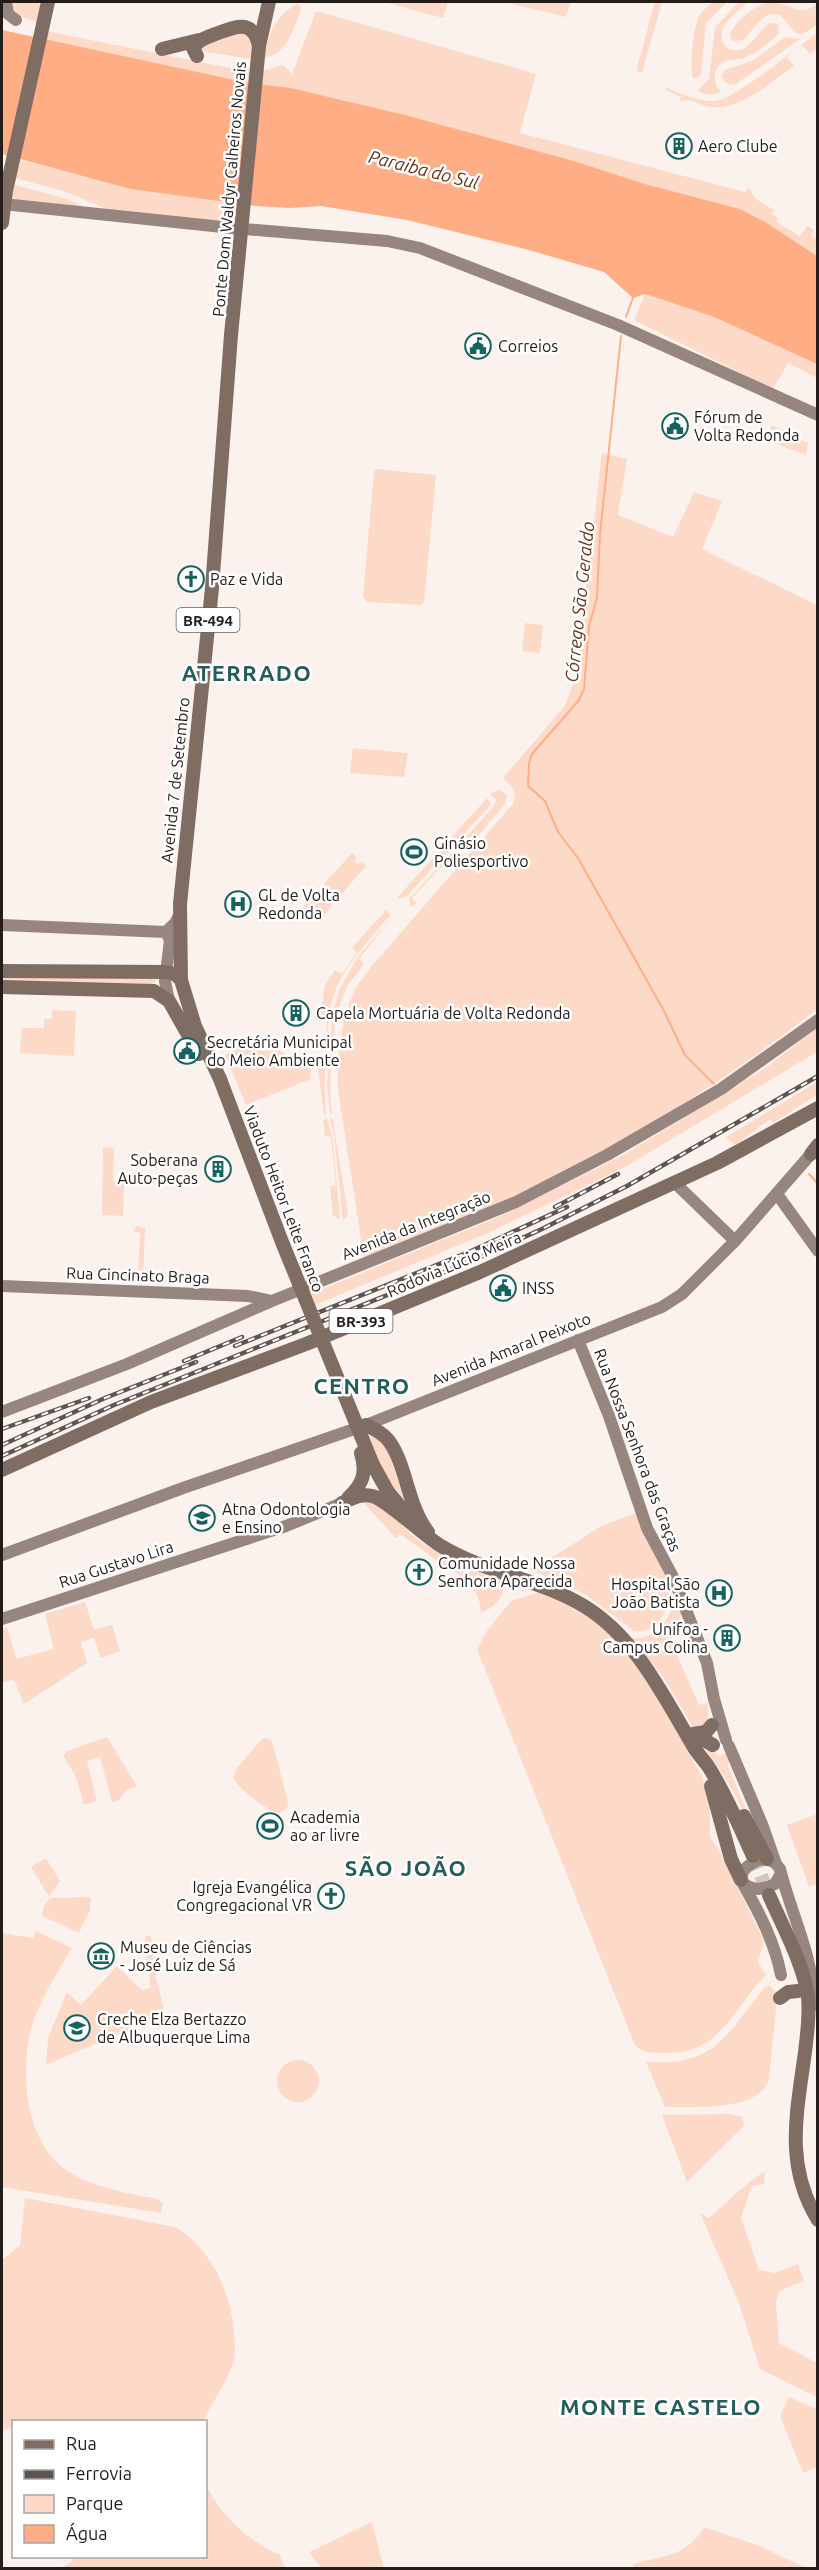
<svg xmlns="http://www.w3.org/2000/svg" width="819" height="2570" viewBox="0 0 819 2570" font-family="Ubuntu,sans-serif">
<rect width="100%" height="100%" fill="#fcf2ed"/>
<path fill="#fdd9c8" d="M9,2H39L41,7L39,22L14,15Z
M384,2H448L443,18Z
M504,2H571L566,17Z
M655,2H662L642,73L636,71Z
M713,2H727L706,23L701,75L694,79C688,72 694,25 699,16C703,10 708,6 713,2Z
M738,2H749C735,13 711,30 727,48C748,58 755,33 769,23L778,24L779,33C771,42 756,53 744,58C738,60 732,59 726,61C711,67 713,83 721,92C714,96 704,96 698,90L709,79L715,28Z
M769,2C788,1 801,20 817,3V25C791,44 796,29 780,15L769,14L758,22L744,40L732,41L730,34C736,21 754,5 769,2Z
M297,4L302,7C294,27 288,54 264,58C268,34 275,16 297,4Z
M316,11L536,74L520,133L745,192L749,188L756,199L774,210L772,214L778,219L776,222L800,236L807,226L814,230L811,236L817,240V256L767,223L740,209L645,184L574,161L405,115L291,88L261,85L262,71L283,65L292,74Z
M240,30C252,39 253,45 251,59L207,52L200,49L201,45Z
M46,31L250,72L249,83L44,40Z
M817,33V48L810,54L802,45L786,56L794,66C772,81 739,112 710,107C698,106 693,96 679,102L681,97L666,90V88C680,93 701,103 716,101C735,99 798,47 817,33Z
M785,37L800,39L736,84L729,85L724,81L722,76L725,70L754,60Z
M18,159L130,189L237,203L236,223L109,210L63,191L14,178Z
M12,184L67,199L89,209L69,205L16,200L11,196Z
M645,294L714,317L817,364V378L788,363L773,389L634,320Z
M772,425L808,443L806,455L766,440Z
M602,453L627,459L618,515L673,537L694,492L722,501L702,549L817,605V1009C720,1086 601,1159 487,1209C446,1227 405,1243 364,1259L338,1090C337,1061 341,1017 354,992C358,983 365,976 370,968L513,804C518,792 511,786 503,778L564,707L575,680Z
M376,469L436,475L424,602L421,605L367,602L363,597L374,472Z
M525,623L543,625L540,653L522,651Z
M353,748L408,753L404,777L350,773Z
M499,789L507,796L505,804L472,843L467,839L412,898L417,903L411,907L409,899L494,806L496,800L490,794Z
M487,798L491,803L488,808L406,897L397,898Z
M352,853L357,858L354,861L358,864L361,862L366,866L340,896L336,893L331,898L335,902L331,904L332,906L320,920L306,909L293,922L291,920Z
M386,910L391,914C372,937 348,961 336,989C325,1017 323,1084 326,1114H324L318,1068H324L327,1018L320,1017L325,985L335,970L342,974L357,952L352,948Z
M393,915L359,959L364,964C358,973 349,981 345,991C331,1023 328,1078 332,1112L330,1114L327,1083L333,1011L339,990L357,958Z
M2,971L160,976L150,987L2,984Z
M52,1010L76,1011L74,1056L20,1053L22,1028H44V1019H52Z
M817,1028V1052L625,1167L488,1233L315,1305L310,1294L501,1216L625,1154L764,1069Z
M261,1036L293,1060L310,1065L311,1079L246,1105L225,1055Z
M817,1082V1095L773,1123L770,1119L735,1145L726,1137Z
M330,1118L333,1120L348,1215L343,1220L334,1135Z
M327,1119L333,1140L340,1220L333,1215L330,1186L336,1185L331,1137L325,1136L323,1120Z
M103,1147L114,1148L113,1181L124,1182L123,1216L102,1215Z
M136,1226L145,1228L143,1283L126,1282L123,1280L124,1276H138L140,1233L133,1232Z
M368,1434L385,1444L407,1504C389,1496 375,1453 368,1434Z
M361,1500C386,1502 402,1529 421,1542C447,1559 471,1570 501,1577L505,1585C502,1599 494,1608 481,1613C480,1589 470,1587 454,1571L452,1572L403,1536L400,1535L396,1538Z
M639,1512C652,1543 684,1590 659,1621C653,1629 643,1632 634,1631L586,1595L529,1569L545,1562L601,1526Z
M543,1591L591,1618L616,1639L646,1675L701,1775L710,1801V1837L721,1854L764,1941L758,1962L766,1975C732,2009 722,2054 665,2053C654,2053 642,2053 635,2045L477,1649L486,1632L511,1601Z
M676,1595L682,1612L671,1641L699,1705L708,1703V1725L694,1729L664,1678L631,1638C659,1640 670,1618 676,1595Z
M85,1602L94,1630L112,1625L120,1651L101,1658L94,1638L81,1642L87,1663L24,1704L14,1680L2,1682V1629L7,1627L16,1659L54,1649L45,1614Z
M107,1737L137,1786L126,1790L118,1801L112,1802L100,1757L87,1761L97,1801L84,1805L76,1777L63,1755L67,1751Z
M266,1738L272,1741L288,1802L287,1808L280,1813C268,1813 238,1788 233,1778L237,1768L261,1740Z
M701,1742L719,1756L729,1752L732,1759L727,1764L747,1812L754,1815L761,1842L726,1779Z
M817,1814V1884L809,1887L787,1825Z
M46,1858L60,1881L49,1897L31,1867Z
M91,1897L90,1910L79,1933L42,1916L44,1906L50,1898Z
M36,1931L72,1948C59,1970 44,1993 35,2017C18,2063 23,2140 66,2170C93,2188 127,2193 158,2199L163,2204L161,2213L2,2187V1933L33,1938Z
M146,1936H151L154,1969L165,2014L46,2065L48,2038L67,1992L81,2005L117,1966L142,1990L150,1988C151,1969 142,1952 146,1936Z
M770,1986L776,1992L777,1998L769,2079C759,2113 694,2106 665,2107L646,2062C716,2067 726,2034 765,1987Z
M277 2081a21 21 0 1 1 42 0a21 21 0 1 1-42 0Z
M730,2114L742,2117L744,2126L687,2182L662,2115Z
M765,2171L764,2184L752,2186L741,2218L759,2270L775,2273L798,2264L804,2281L779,2291L776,2302L779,2343L817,2363V2397L760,2369L739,2303L700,2213L708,2218C727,2203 744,2184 765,2171Z
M25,2198L175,2227C211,2248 230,2290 234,2332C234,2340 236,2351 234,2359C228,2381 213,2401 203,2421L14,2422L13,2428L2,2430V2260L20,2245Z
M789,2397L817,2409V2467L803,2473L780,2416Z
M206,2484C218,2513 250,2543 279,2554L285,2568H61L72,2561V2557L206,2556Z
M372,2522L384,2568H321L309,2552Z
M704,2527L760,2546L806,2568H634L633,2564C665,2555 686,2557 704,2527Z"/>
<path fill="#ffad85" d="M2,30L249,83L291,88L405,115L574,161L645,184L740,209L767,223L817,256V364L714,317L645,294L633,298L604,272L529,250L407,220L321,206L290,208L256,206L130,189L2,154Z"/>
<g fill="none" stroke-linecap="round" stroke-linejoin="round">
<path stroke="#ffad85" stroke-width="2" d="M626,317L634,295
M621,336L600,534L597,598L589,626L584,689L579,700L532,754L529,763L528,786L545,801L558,832L578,858L663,1009L685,1055L714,1084
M809,1174L818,1184"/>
<path stroke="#d1c7c2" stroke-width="14" stroke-dasharray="14 7" stroke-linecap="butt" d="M753,1856L769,1895"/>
<path stroke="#96867f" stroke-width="12" d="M6,2L8,14L16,20
M3,204L232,228L387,241L420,248L618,325L818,415
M2,925L166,932L175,923L180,914
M166,932L170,940L165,981L169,1001
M674,1182L735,1241
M777,1194L818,1251
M2,1286L248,1296L272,1301
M578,1340L609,1416L647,1528L673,1577L707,1663L714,1699L726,1740
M2,1412L127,1364L272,1301L516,1202L607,1155L721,1089L818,1020
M2,1555L183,1488L366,1425L662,1307L682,1294L735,1241L811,1154L818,1151
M2,1619L286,1526L342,1503
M729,1746L762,1824L775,1861
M781,1873L775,1884C763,1890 750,1892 741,1880L743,1871C754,1859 770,1853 780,1869C791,1914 814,1957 814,2005
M743,1884C759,1912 775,1943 781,1975"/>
<path stroke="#7f6d64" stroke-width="14" d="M259,46L269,2
M162,49L199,40
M197,56L193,48C199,39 208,37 218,33C237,26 253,19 259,46
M2,223L6,191L48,2
M2,971L166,972L175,974L181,980
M2,987L154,991L169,1001L199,1054
M220,1079L195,1026L181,980L180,904L212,588L231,335
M811,1154L818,1145
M366,1425C374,1429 383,1433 389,1441C407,1466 407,1505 428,1532
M373,1465L388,1492L403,1510
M2,1470L151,1402L306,1344L480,1272L717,1163L818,1108
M348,1498C363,1484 367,1473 361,1453
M342,1503C351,1499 361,1493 372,1496C385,1498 425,1537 441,1546C486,1573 539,1579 584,1606C635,1637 663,1695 692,1744C696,1752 703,1759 708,1766C726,1794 739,1826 753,1856
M693,1734L706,1732L712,1725
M693,1734L713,1745
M711,1786L731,1859L741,1880
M744,1816L767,1859
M769,1895C782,1925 804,1965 808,1997C810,2016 807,2034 805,2052C797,2112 784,2165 818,2220
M780,1998L788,1992L798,1991"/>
<g stroke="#5d5551" stroke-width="4.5">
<path id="rail" d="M555,1207L618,1174
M235,1346L469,1252L567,1207
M184,1361L242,1337
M2,1429L89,1398
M2,1445L105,1398L196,1362
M2,1456L114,1405L472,1261L542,1229L627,1186L818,1076"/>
</g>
<use href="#rail" stroke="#fff" stroke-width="2" stroke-dasharray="7" stroke-linecap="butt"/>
<path stroke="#7f6d64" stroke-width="14" d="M231,335L259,46
M220,1079L282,1242L373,1465"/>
</g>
<defs>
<g id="building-ring" transform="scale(1.35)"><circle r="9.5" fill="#fff" stroke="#146360" stroke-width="1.5"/><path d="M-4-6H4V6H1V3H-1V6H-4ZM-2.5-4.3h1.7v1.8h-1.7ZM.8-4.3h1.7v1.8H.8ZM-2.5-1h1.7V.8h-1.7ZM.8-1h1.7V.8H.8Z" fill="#146360"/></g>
<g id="civic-ring" transform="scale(1.35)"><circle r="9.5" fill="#fff" stroke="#146360" stroke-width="1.5"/><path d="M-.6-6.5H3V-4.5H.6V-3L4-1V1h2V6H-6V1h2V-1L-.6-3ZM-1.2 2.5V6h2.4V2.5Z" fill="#146360"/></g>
<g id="church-ring" transform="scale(1.35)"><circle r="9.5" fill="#fff" stroke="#146360" stroke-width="1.5"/><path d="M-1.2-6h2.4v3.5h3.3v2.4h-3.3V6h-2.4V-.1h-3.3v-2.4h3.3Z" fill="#146360"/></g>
<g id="stadium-ring" transform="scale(1.35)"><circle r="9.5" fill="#fff" stroke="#146360" stroke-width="1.5"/><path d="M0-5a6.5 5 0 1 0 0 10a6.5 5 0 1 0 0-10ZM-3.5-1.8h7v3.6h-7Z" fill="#146360"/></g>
<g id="hospital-ring" transform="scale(1.35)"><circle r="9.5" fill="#fff" stroke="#146360" stroke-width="1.5"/><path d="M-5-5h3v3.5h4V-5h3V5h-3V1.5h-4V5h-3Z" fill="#146360"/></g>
<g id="university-ring" transform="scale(1.35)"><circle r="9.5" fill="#fff" stroke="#146360" stroke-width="1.5"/><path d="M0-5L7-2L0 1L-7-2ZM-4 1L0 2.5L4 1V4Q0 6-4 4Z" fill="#146360"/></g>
<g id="museum-ring" transform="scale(1.35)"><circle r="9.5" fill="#fff" stroke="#146360" stroke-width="1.5"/><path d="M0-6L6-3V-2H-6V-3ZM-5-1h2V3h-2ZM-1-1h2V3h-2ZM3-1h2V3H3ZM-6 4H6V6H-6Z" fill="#146360"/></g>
<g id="school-ring" transform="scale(1.35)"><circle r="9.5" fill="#fff" stroke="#146360" stroke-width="1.5"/><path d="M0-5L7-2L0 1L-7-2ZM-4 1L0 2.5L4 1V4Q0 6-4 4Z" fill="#146360"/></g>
</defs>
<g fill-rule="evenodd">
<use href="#building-ring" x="679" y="146"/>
<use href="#civic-ring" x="478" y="346"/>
<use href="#civic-ring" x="675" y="426"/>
<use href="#church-ring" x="191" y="579"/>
<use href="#stadium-ring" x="414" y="852"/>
<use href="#hospital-ring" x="238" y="904"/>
<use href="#building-ring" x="296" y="1013"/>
<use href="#civic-ring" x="187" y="1051"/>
<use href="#building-ring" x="218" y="1169"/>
<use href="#civic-ring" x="503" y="1288"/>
<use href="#university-ring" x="202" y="1518"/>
<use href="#church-ring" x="419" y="1572"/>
<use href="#hospital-ring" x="719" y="1593"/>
<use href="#building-ring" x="727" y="1638"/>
<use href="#stadium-ring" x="270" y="1826"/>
<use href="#church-ring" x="331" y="1896"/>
<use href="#museum-ring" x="101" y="1956"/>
<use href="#school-ring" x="77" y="2028"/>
</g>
<g text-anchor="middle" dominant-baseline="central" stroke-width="5" stroke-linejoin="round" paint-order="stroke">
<g fill="#fff" stroke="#66605d" stroke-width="1.5">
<rect x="176.5" y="608" width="63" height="24" rx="4.5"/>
<rect x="329.5" y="1309" width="63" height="24" rx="4.5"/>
</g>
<g font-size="15" font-weight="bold" fill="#241c18">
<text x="208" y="620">BR-494</text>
<text x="361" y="1321">BR-393</text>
</g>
<g font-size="16" fill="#241c18" stroke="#fff" text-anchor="start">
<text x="698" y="146">Aero Clube</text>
<text x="498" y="346">Correios</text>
<text x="694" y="417">Fórum de<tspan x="694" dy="18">Volta Redonda</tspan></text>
<text x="210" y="579">Paz e Vida</text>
<text x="434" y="843">Ginásio<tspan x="434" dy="18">Poliesportivo</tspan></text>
<text x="258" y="895">GL de Volta<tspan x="258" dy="18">Redonda</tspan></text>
<text x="316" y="1013">Capela Mortuária de Volta Redonda</text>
<text x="207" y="1042">Secretária Municipal<tspan x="207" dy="18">do Meio Ambiente</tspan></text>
<text x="198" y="1160" text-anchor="end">Soberana<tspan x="198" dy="18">Auto-peças</tspan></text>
<text x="522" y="1288">INSS</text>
<text x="222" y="1509">Atna Odontologia<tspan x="222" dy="18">e Ensino</tspan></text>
<text x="438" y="1563">Comunidade Nossa<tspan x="438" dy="18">Senhora Aparecida</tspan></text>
<text x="700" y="1584" text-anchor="end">Hospital São<tspan x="700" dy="18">João Batista</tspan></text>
<text x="708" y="1629" text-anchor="end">Unifoa -<tspan x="708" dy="18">Campus Colina</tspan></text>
<text x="290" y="1817">Academia<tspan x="290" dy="18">ao ar livre</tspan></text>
<text x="312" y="1887" text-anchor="end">Igreja Evangélica<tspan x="312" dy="18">Congregacional VR</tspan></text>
<text x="120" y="1947">Museu de Ciências<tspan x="120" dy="18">- José Luiz de Sá</tspan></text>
<text x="97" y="2019">Creche Elza Bertazzo<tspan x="97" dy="18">de Albuquerque Lima</tspan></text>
</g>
<g font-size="16" fill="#241c18" stroke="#fff">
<text transform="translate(229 189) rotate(-85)">Ponte Dom Waldyr Calheiros Novais</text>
<text transform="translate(175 780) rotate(-84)">Avenida 7 de Setembro</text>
<text transform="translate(284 1199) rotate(69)">Viaduto Heitor Leite Franco</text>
<text transform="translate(416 1225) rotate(-22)">Avenida da Integração</text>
<text transform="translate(454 1264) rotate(-23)">Rodovia Lúcio Meira</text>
<text transform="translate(138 1275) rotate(2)">Rua Cincinato Braga</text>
<text transform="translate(511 1349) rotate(-22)">Avenida Amaral Peixoto</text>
<text transform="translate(638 1450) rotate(69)">Rua Nossa Senhora das Graças</text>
<text transform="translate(116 1564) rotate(-18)">Rua Gustavo Lira</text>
</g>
<g font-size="18" font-style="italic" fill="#683419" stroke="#fff">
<text transform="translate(424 169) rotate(14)">Paraiba do Sul</text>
<text transform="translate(579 602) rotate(-84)">Córrego São Geraldo</text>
</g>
<g font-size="22" font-weight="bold" letter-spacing="1.5" fill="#245e5b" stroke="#fff">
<text x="247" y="672">ATERRADO</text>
<text x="362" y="1385">CENTRO</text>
<text x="406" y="1867">SÃO JOÃO</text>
<text x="661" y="2406">MONTE CASTELO</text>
</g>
</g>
<rect width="819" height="2570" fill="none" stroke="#241c18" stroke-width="6"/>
<rect x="12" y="2420" width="195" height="138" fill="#ffffff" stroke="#a7a4a3" stroke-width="1.5"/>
<rect x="24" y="2440" width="30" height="9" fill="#7f6d64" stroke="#a7a4a3" stroke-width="1.5"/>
<text x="66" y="2450" font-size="18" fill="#241c18">Rua</text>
<rect x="24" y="2470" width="30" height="9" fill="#5d5551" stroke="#a7a4a3" stroke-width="1.5"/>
<text x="66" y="2480" font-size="18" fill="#241c18">Ferrovia</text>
<rect x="24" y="2495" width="30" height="18" fill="#fdd9c8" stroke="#a7a4a3" stroke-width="1.5"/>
<text x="66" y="2510" font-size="18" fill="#241c18">Parque</text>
<rect x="24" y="2525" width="30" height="18" fill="#ffad85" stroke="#a7a4a3" stroke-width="1.5"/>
<text x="66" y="2540" font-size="18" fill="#241c18">Água</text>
</svg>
